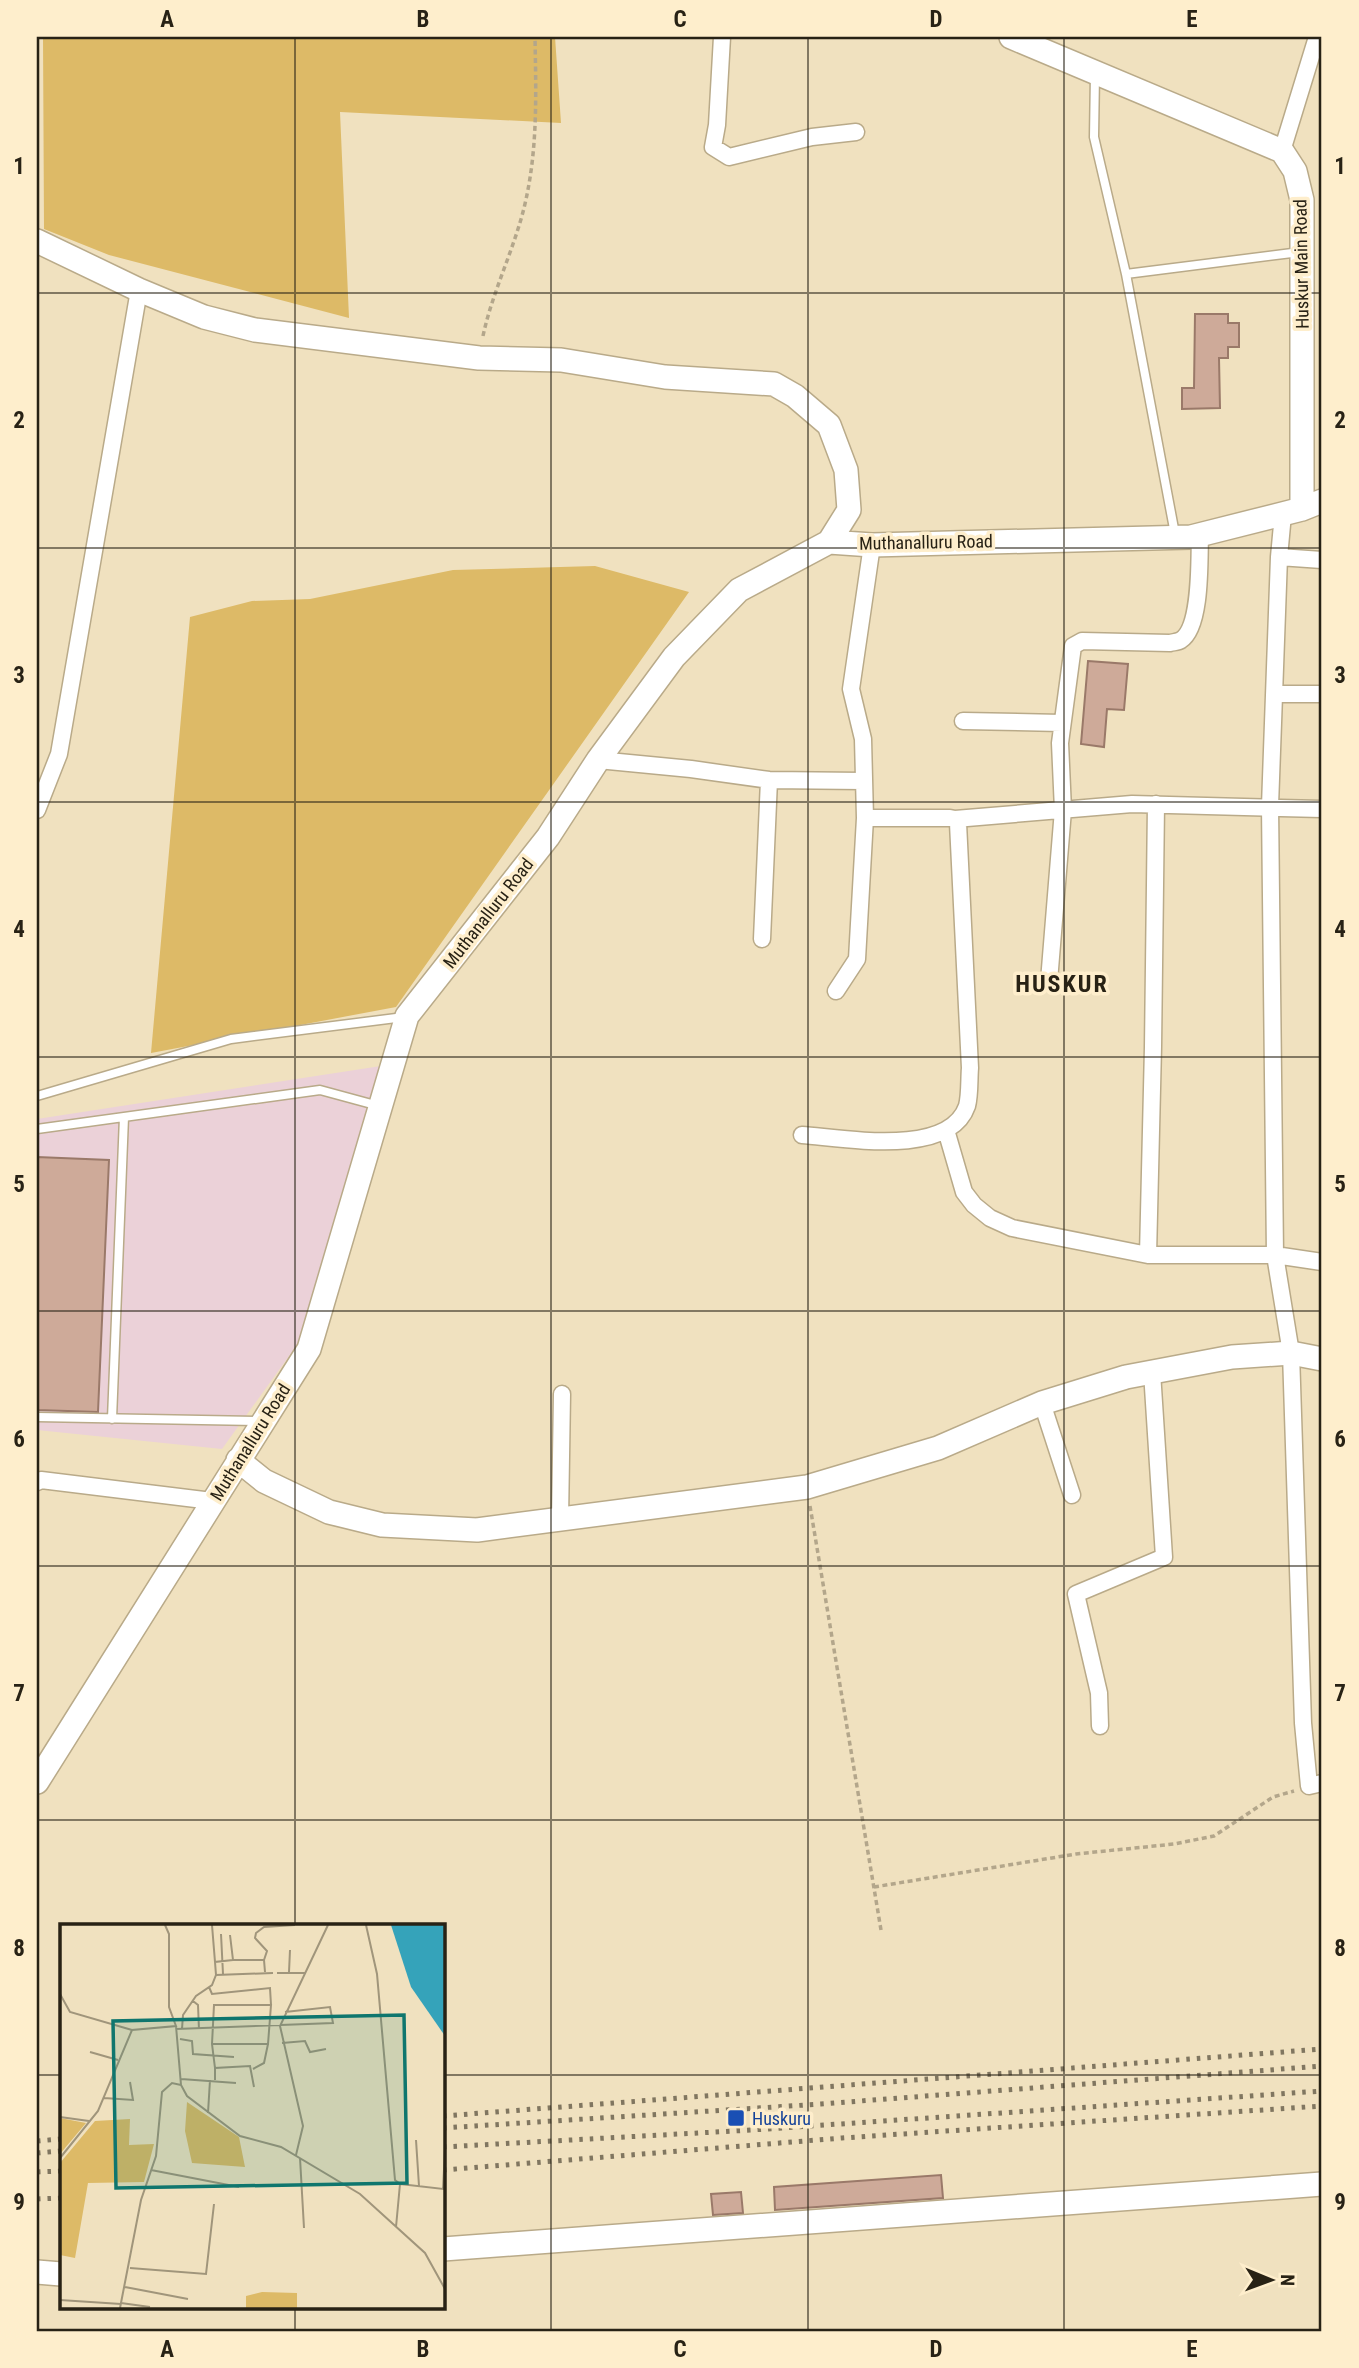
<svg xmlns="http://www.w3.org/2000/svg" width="1359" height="2368" viewBox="0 0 1359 2368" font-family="'Roboto Condensed',sans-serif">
<rect width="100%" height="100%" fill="#f0e1bf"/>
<path fill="#ebd1d8" d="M381,1066L297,1345L222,1449L37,1430V1119Z"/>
<path fill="#ddba67" d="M43,37H555L561,123L340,112L349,318L109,255L44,229Z
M595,566L689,592L396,1007L151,1053L190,617L252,601L310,599L453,570Z"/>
<path fill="#ceaa99" stroke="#9a7969" stroke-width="2" d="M1195,314H1228V323H1239V347H1228V358H1219L1220,408L1182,409V388H1194Z
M1088,661L1128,664L1124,710L1107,709L1104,747L1081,744Z
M37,1157L109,1160L98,1412L37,1410Z
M941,2175L943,2198L775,2210L774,2187Z
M741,2192L743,2213L713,2215L711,2194Z"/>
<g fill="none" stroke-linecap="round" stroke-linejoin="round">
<g stroke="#b9aa89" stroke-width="11">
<path id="lane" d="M1095,74L1094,137L1126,274
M1175,534L1126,274L1300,252
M37,1096L231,1039L404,1017
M37,1129L320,1090L379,1106
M37,1417L260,1421
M112,1419L124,1117"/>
</g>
<g stroke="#b9aa89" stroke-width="19">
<path id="street" d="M722,37L717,125L713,147L729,157L812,137L856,132
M1282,151L1317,37
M1283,514L1279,557L1270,806L1275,1255L1291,1353L1303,1723L1309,1786L1322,1783
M1279,557L1322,560
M1274,694H1322
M963,721L1062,723
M598,760L691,769L769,780L863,781
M1156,804L1153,1047L1148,1255H1275L1322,1262
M37,810L59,754L139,290
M955,819L1132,804L1322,809
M762,939L769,780
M1049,981L1063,810L1060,743L1073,646L1082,641L1170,643C1174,642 1178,642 1181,640C1202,627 1199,557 1200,535
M836,991L857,959L865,818L863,739L851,689L872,545
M946,1130L964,1192L974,1205L990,1218L1012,1228L1148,1255
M802,1135C844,1138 949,1158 967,1106C970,1095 969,1079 970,1068L958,823L955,819L950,818H865
M1042,1403L1072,1495
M37,1482L41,1480L212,1501
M560,1519L562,1394
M1100,1726L1099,1693L1076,1594L1164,1557L1152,1372"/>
</g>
<g stroke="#b9aa89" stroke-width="26">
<path id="secondary" d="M1011,37L1282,151L1295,171L1302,200V509
M37,241L139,290L204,317L255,330L479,358L561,360L665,377L774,384L795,396L829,425L846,470L849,510L829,542
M238,1460L264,1481L329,1512L382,1525L477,1530L807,1487L938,1448L1042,1403L1126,1377L1232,1357L1291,1353L1322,1359
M37,1782L309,1349L407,1016L548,837L598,760L674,657L739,590L829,542L872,545L1191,537L1302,509L1322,501
M443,2249L1322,2184
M37,2272L61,2274"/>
</g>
<path stroke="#b3a68b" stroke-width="3.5" stroke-dasharray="5 3.5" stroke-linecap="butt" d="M483,336C492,293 513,252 524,208C538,151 536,95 535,37
M810,1506L881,1930
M874,1887L1076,1854L1174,1844L1214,1836L1273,1797L1294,1791"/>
<use href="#lane" stroke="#fff" stroke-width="8"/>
<use href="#street" stroke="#fff" stroke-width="16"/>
<use href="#secondary" stroke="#fff" stroke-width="23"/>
<path stroke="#807660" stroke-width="5" stroke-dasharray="3.5 7" stroke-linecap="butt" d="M443,2116L1322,2049
M443,2128L821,2104L1322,2066
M37,2141L61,2139
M443,2147L752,2130L1322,2091
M37,2153L61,2151
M443,2170L842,2138L1322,2106
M37,2172L61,2171
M37,2199L61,2198"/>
</g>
<path fill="none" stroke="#282215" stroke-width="2" stroke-opacity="0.55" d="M295,37V1925M551,37V2331M808,37V2331M1064,37V2331M37,293H1322M37,548H1322M37,802H1322M37,1057H1322M37,1311H1322M37,1566H1322M37,1820H1322M37,2075H61M443,2075H1322M295,2307V2331"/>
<rect fill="#1a4fb4" stroke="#feeecc" stroke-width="2.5" x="727" y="2109" width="18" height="18" rx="3.5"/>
<g text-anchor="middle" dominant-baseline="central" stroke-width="7" stroke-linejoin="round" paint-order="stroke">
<g font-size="18" fill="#282215" stroke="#feeecc">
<text transform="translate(1301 264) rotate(-91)">Huskur Main Road</text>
<text transform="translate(926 542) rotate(-1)">Muthanalluru Road</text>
<text transform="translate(488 913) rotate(-52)">Muthanalluru Road</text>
<text transform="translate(250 1442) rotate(-58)">Muthanalluru Road</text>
</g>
<g font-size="18" fill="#164399" stroke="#feeecc" text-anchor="start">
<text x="752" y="2118">Huskuru</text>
</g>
<g font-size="24" font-weight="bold" letter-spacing="2" fill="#282215" stroke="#feeecc">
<text x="1062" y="984">HUSKUR</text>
</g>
</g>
<g transform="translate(60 1924)">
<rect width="385" height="385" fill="#f0e1bf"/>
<path d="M127,178L179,213L185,243L132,239L125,207ZM0,194L26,199L0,230ZM70,195L69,221L94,220L84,258L28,259L15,334L0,331V239L35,197ZM202,368L237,369V384H186V372Z" fill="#ddba67"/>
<path d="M331,1H385V112L351,63Z" fill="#35a3ba"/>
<path fill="none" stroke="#a0957b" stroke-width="2" d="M152,1L155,38M306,1L317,50L335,256L340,260L336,303M161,10L163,50M170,11L173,36M204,36L207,27L195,14L196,9L204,3L235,1M229,48L230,26M217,49H245M156,51L155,38L173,36H204L205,48M149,63L152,70L210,64L211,81M0,70L10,88L72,106M133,77L138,81L139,106M116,102L121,161L127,172L180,212L221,223L300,270L365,329L385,365M116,105L273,99L270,83L225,88M122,105L123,91L136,72L152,61L156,51L213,49M120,115L132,117L133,130L174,133M222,119L245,117L250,128L266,125M152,120H208L211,81H154L152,120L155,144M30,128L58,136M193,145L204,139L208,120M121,155L176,159M155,156V144L190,142L194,163M44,174L73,176L70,158M148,189L150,156M0,193L29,197M356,216L359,262M236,231L243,202L220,102L268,1M0,234L38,187L72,106L116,102L109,83V10L105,1M240,234L244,304M91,246L179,263M340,260L383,265L385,226M70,344L146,350L154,280M65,363L128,375M0,376L61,380M61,379L90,383M60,384L81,276L96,232L102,168L112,159L121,161"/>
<path fill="#0f766e" fill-opacity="0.15" stroke="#0f766e" stroke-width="3.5" d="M344,91L347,259L56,264L53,97Z"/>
<rect width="385" height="385" fill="none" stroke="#282215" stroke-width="3.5"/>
</g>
<rect width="1359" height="2368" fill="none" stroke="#feeecc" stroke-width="77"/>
<g transform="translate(1271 2280) rotate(91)" stroke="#feeecc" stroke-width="5" paint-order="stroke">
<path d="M0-5L12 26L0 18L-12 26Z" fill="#282215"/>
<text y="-10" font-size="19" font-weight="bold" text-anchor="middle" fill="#282215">N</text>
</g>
<rect x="38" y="38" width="1282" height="2292" fill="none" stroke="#282215" stroke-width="2.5"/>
<g font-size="23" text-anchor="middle" font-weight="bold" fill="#282215">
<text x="167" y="27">A</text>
<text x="423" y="27">B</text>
<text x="680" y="27">C</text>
<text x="936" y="27">D</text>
<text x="1192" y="27">E</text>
<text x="19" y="174">1</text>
<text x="1340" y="174">1</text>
<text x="19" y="428">2</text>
<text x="1340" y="428">2</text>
<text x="19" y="683">3</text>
<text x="1340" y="683">3</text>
<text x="19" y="937">4</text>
<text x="1340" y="937">4</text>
<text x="19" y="1192">5</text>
<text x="1340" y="1192">5</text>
<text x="19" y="1447">6</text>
<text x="1340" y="1447">6</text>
<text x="19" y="1701">7</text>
<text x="1340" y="1701">7</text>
<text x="19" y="1956">8</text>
<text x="1340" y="1956">8</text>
<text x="19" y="2210">9</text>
<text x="1340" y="2210">9</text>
<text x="167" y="2357">A</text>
<text x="423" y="2357">B</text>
<text x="680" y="2357">C</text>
<text x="936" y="2357">D</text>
<text x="1192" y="2357">E</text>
</g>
</svg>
